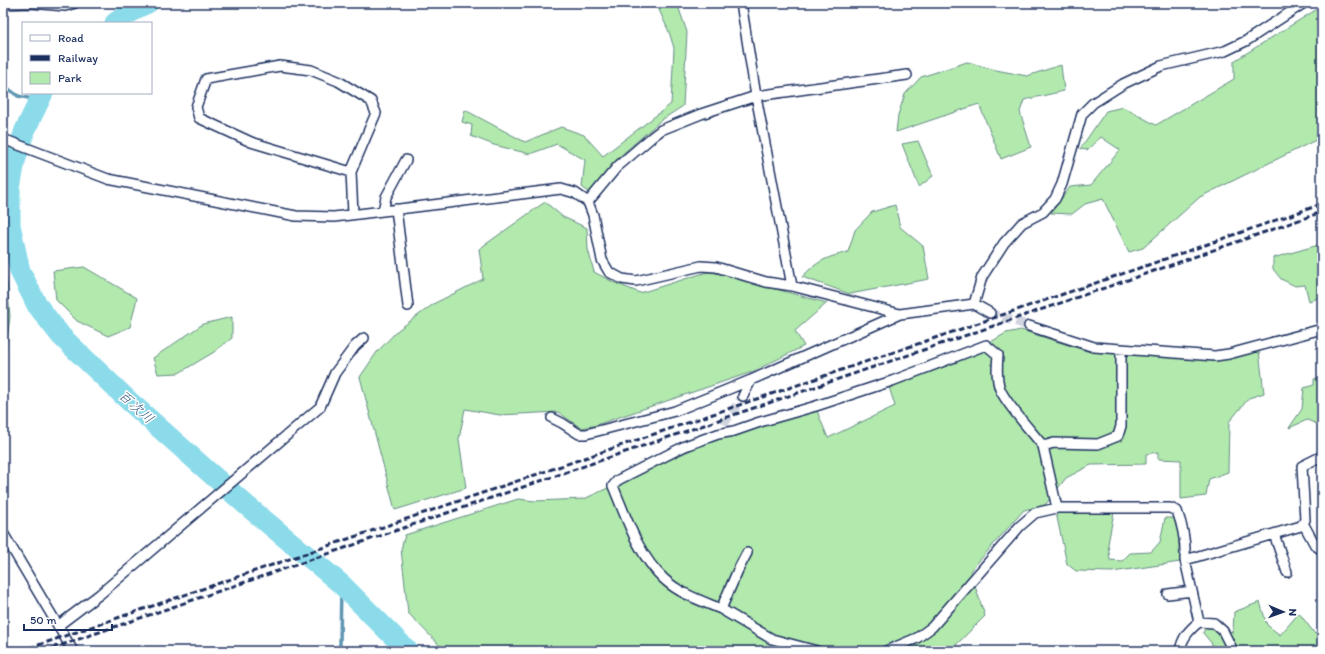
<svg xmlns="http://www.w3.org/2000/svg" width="1325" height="654" viewBox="0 0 1325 654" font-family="Itim,'Klee One',sans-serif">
<rect width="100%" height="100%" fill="#fff"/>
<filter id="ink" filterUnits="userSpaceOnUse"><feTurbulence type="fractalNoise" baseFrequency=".025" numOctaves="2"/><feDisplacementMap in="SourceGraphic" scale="8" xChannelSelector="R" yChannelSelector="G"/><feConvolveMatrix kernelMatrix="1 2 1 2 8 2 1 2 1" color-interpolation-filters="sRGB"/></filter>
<g filter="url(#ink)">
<path fill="#b2e9ad" stroke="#668c86" d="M656,3H677L687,32L683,106L660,121L618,158L590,193L582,187L585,160L557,144L530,154L494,145L471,136L472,125L462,122L465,110L525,142L561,127L584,135L603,156L671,104L674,48L669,32Z
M1322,6V137L1200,197L1143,248L1129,252L1103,199L1085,204L1072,214L1051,213L1070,187L1091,185L1120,150L1101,137L1087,150L1080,149L1106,111L1123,107L1156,125L1234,79V61Z
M967,62L996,70L1027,76L1061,65L1064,91L1024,100L1020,112L1031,147L1001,159L979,104L896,132L898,115L905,94L921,77Z
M918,141L933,176L919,187L902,144Z
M545,202L563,217L587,228L588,249L594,272L613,282L640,293L707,272L717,273L827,303L795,331L804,346L752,372L593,426L581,428L558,412L500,415L465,409L459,439L466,488L395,510L360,377L377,352L398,330L435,303L483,279L479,249Z
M895,205L900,227L923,246L929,279L850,294L802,277C817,261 827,257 848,252L855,230L872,212Z
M3,236L10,317L3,369Z
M1322,244V297L1309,301L1305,285L1295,286L1281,279L1273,269V258Z
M84,267L137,298L130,327L108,336L77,321L56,300L53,271Z
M232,317V338L214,352L179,373L158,374L153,358L203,324Z
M1021,330L1090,352L1217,360L1259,351L1264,393L1249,398L1229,422L1228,472L1209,479L1206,496L1181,499V460L1158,459V452L1146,454V464L1091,465L1066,478L1045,505L1024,510L970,571L985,616L950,651H445L408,613L401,549L405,535L518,499L535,501L584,499L712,440L817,411L828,438L895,406L889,387L955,363L1006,333Z
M1322,377V426L1307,420L1289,428L1302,409L1304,388L1314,385V379Z
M1114,512L1108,544L1110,560L1122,561L1130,553L1151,552L1160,542L1165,518H1174L1178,532L1180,562L1112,572L1076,571L1067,564L1056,513Z
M1260,602L1267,625L1280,635L1299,613L1315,634L1322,629V651H1211L1212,644L1203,633L1206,626L1233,632L1234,612Z"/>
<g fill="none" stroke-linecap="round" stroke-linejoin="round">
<path stroke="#5f96b2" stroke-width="3.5" d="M3,85L18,96L39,100
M336,651L340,645L341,584"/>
<path stroke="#8cdbea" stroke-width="21" d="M115,23L137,8L148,3
M43,93L25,130L15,161L10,188V225L20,271L37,305L61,336L129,401L246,505L341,584L408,651"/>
<path stroke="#d1d5df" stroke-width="9" stroke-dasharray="9 4.5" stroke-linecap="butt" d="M990,313L1029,326
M724,424L743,396"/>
<g stroke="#1b2f5e" stroke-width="12">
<path id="street" d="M741,3L756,96L792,286
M3,4L31,3L65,6L75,3
M3,139L108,179L296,216L334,217L561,189L575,193L588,202L593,215L602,260L609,272L622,279L636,281L701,266L716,267L766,282L792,286L900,314L974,304L990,313
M351,172L376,113L371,101L338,81L311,70L280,66L206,79L196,107L199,118L251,142L351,172L353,214
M588,202L617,167L652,137L661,130L701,114L756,96L907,75
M396,209L408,306
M383,211L386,197L406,160
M974,304L982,277L1004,243L1022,223L1043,212L1055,199L1062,184L1082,114L1093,103L1123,84L1161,66L1225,51L1246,41L1304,3
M1029,326L1094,347L1215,356L1229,354L1322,329
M1121,349V426L1118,436L1098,444L1054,443L1043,446L1057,508H1170L1177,511C1183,527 1186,543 1185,560L1199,622L1214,623L1223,631L1233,651
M743,396L751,380L900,314
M552,418L562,423L579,434H586L675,411L751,380
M1303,523L1315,545L1322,550
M3,533L73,651
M1274,534L1287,572
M747,553L738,570L721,609L772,639L817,651
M1185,560L1301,526L1305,520L1302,466L1322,456
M1168,594L1192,591
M721,609C702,601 680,594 664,579C638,555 627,519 613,486L618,480L685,446L718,434L734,431L760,422L816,406L892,381L986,345L998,355C997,366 996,378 1000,389C1006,404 1032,432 1043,446
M59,625L100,594L320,407L335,373L355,346L364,338
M886,651L917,638L932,627L1020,526L1035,513L1057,508
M1180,651C1182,638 1189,630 1199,622"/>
</g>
<use href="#street" stroke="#fff" stroke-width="9"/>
<path stroke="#1b2f5e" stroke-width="3" stroke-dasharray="6 3" stroke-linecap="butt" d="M21,651L1148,265L1322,204
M44,651L1151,272L1322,212"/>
</g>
</g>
<g text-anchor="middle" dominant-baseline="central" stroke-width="3" stroke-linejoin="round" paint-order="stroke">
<g font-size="14" font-style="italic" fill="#375a81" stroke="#fff">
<text transform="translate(136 407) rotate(42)">百次川</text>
</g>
</g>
<rect width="1325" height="654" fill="none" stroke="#fff" stroke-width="16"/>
<rect x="8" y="8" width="1309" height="638" fill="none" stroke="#1b2f5e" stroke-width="1.5" filter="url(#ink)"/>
<rect x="22" y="22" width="130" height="72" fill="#ffffff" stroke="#a4acbf"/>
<rect x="30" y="35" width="20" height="6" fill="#ffffff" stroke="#a4acbf"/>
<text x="58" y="42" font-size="12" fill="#1b2f5e">Road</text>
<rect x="30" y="55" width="20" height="6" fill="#1b2f5e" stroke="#a4acbf"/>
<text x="58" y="62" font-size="12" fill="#1b2f5e">Railway</text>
<rect x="30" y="72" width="20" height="12" fill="#b2e9ad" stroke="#a4acbf"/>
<text x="58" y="82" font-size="12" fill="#1b2f5e">Park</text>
<g transform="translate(1283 612) rotate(92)" stroke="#ffffff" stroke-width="3" paint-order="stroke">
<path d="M0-3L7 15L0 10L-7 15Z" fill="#1b2f5e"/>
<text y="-6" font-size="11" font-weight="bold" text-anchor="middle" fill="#1b2f5e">N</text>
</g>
<path d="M24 624v6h88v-6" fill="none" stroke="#1b2f5e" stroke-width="2"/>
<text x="30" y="624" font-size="12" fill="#1b2f5e" stroke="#ffffff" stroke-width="3" paint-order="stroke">50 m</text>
</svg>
